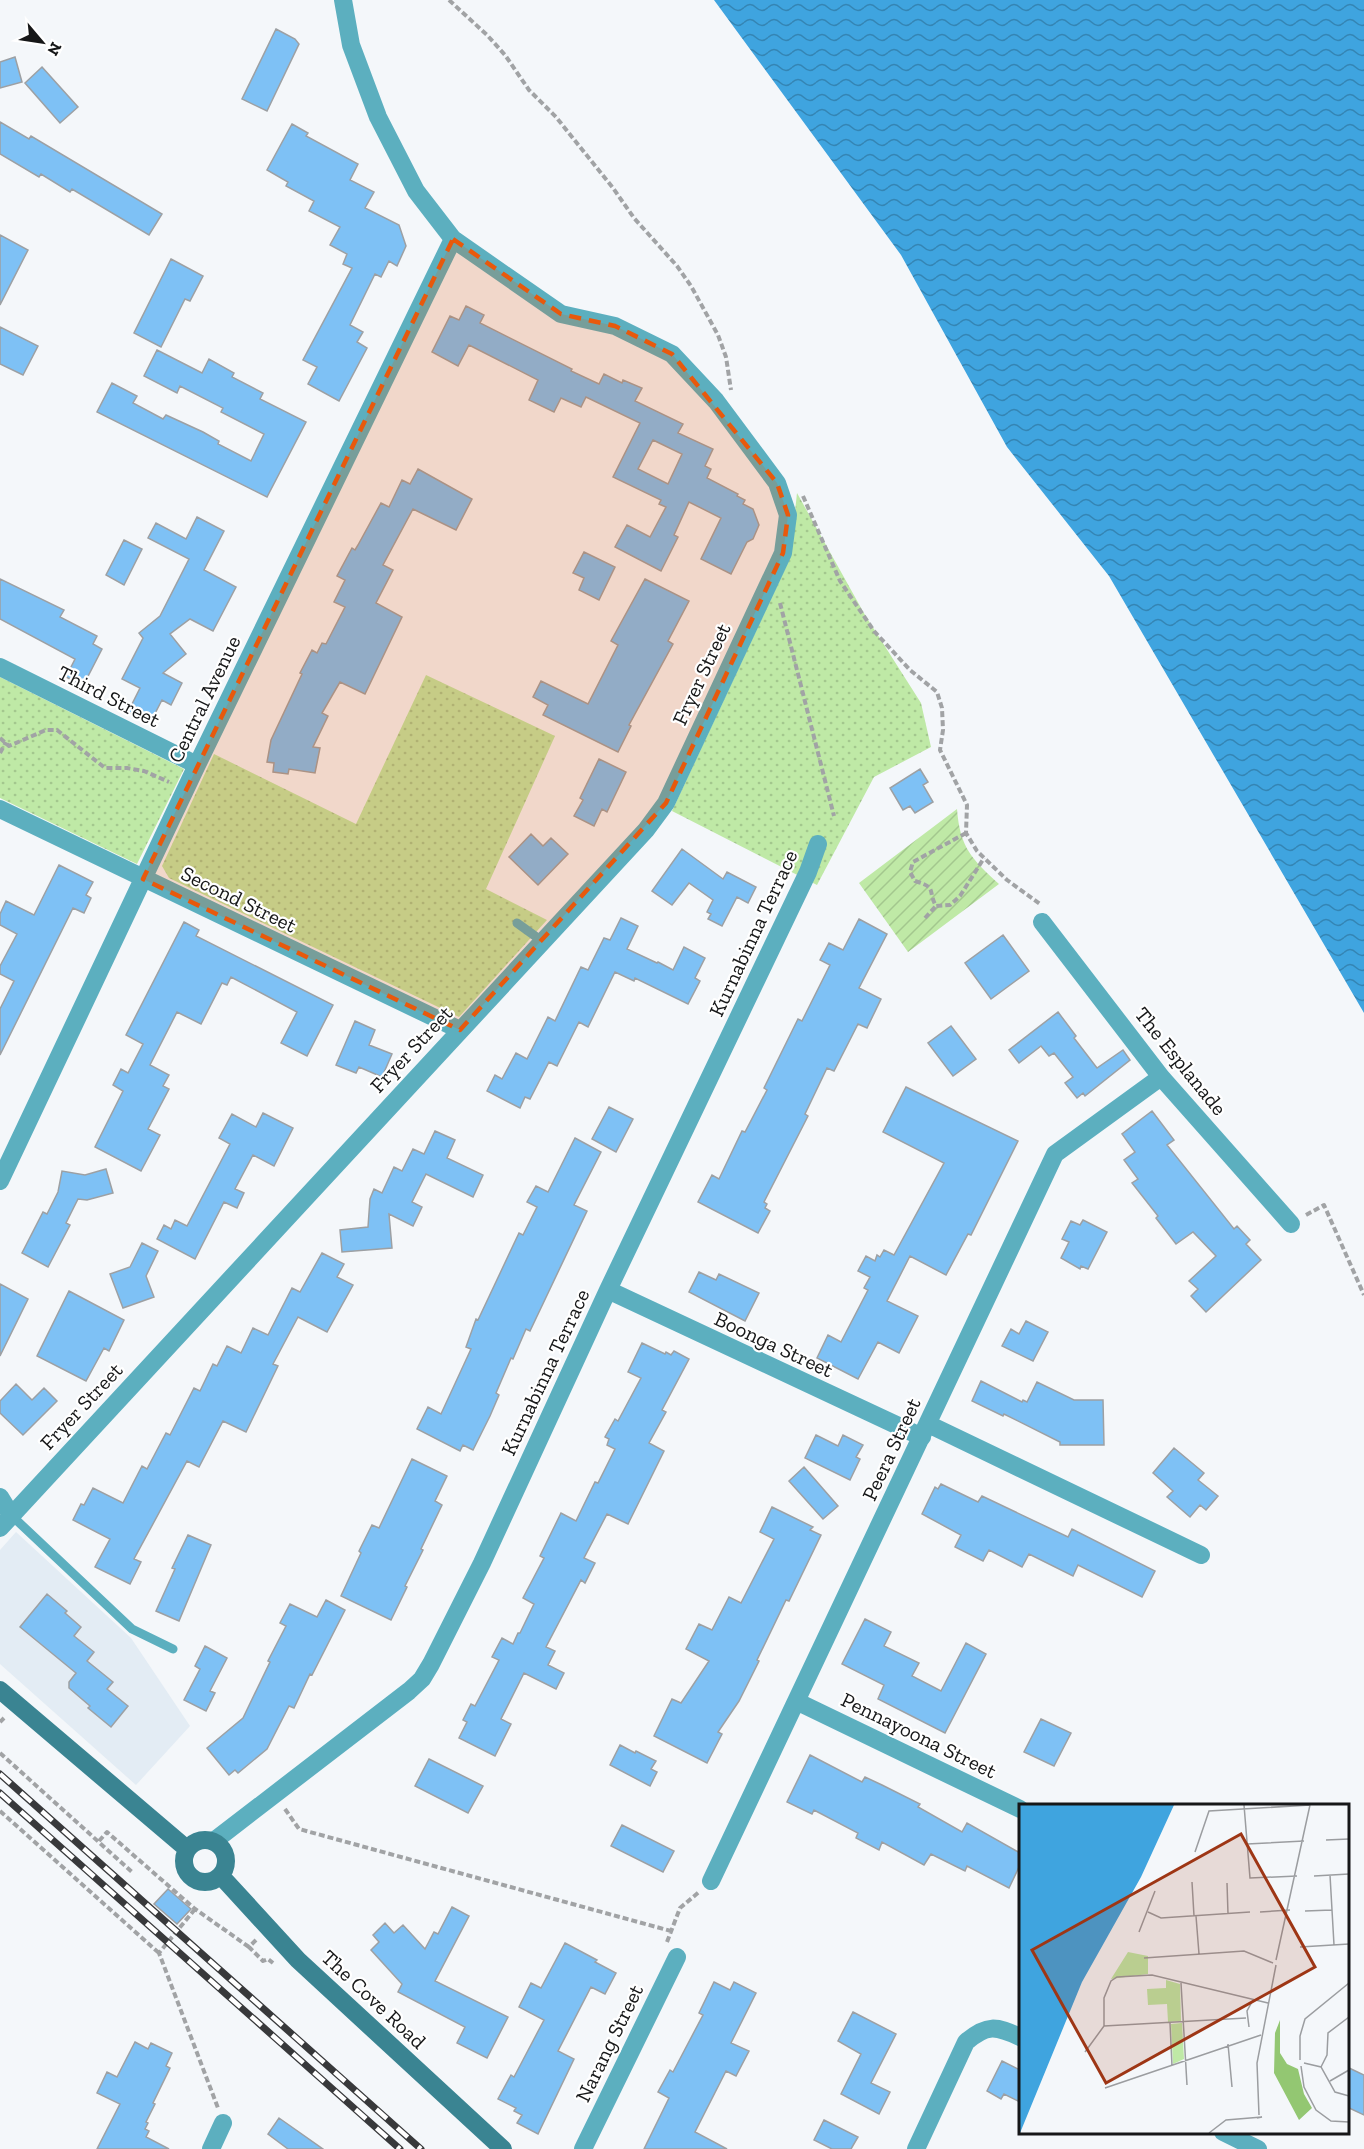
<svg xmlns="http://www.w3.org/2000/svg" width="1364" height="2149" viewBox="0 0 1364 2149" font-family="'Zilla Slab',serif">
<defs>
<pattern id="park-dots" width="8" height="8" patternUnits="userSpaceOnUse" patternTransform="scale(1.5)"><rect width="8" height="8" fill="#bfe9a6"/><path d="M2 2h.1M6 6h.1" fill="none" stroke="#a3c78e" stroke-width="1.8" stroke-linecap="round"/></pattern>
<pattern id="garden-furrows" width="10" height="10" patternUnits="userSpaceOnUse" patternTransform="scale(1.5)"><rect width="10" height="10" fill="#bfe9a6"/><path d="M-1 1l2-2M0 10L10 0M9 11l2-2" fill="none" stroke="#a3c78e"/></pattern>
<pattern id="water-waves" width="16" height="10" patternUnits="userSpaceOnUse" patternTransform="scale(1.5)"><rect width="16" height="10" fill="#3fa4df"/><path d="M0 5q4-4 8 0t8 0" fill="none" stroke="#3485b4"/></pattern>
</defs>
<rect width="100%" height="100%" fill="#f4f7fa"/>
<path fill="#e3ecf4" d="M16,1532L131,1638L190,1726L136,1785L0,1664V1550Z"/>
<path fill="url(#park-dots)" d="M797,493L865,615L921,703L931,747L874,777L817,885L672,811L790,558Z
M426,675L555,736L486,889L547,920L459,1017L169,878L162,866L214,754L356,824Z
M0,677L184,769L137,864L0,798Z"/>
<path fill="url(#garden-furrows)" d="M957,809C960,848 972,859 999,884L908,952L859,883Z"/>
<path fill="url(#water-waves)" d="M714,0H1364V1013L1109,576L1007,447L901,255Z"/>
<path fill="#7ec1f5" stroke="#9da0a3" stroke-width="1.5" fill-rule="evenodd" d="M276,29L295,39L299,44L267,111L242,99Z
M15,57L22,82L0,88V62Z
M42,67L78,107L60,123L25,83Z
M0,122L29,139L31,136L162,214L149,235L72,189L70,192L41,174L39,177L0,154Z
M292,124L308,133L306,136L358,164L350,180L374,192L365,208L399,225L406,246L397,266L389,261L381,277L375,274L350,325L363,332L357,342L367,348L339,401L308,384L317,367L303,360L352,268L343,264L347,254L330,245L340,227L309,211L314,201L286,186L288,182L267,170Z
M0,235L28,250L0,305Z
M171,259L203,276L190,301L185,299L161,347L134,333Z
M466,306L484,315L480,323L572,369L571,371L599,384L604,374L622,383L623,380L642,388L635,401L683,424L678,433L713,449L705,466L711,469L707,478L738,494L737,496L745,500L743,504L753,509L759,525L753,539L747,542L731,574L701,559L721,518L689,502L674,535L678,537L661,571L615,547L627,525L650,537L666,507L659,504L661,500L613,477L640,423L586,397L581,407L561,398L554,412L529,400L538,380L469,345L458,366L432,352L450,316L459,320ZM653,440L682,454L668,484L638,469Z
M0,327L38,346L23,375L0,364Z
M157,350L202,373L209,359L234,373L232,377L263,393L260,399L306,422L267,497L97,412L112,383L137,396L133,403L163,419L166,415L203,432L219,441L218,444L251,461L264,434L221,412L223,408L180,386L177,393L144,376Z
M418,469L472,499L456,530L413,509L383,565L393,570L376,603L402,617L365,694L340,682L322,713L328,716L313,747L320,748L315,773L289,769L288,774L273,772L274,763L267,762L271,740L302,674L300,673L312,650L317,653L322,643L326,644L345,607L334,602L345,580L337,576L352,548L355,550L358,545L381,503L389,507L402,480L410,484Z
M197,517L224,531L204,570L236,587L213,631L190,619L170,634L186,654L163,673L182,683L171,705L162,700L150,723L128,712L140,688L122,679L143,638L139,633L160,616L189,559L148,538L156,523L186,539Z
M124,540L142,549L124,585L106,575Z
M584,552L615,567L599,600L579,590L584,578L573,573Z
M0,579L64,610L60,617L97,636L93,644L102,649L83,686L66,677L75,659L0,619Z
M645,579L689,601L668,641L673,644L629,725L631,726L618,752L543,715L548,705L533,697L541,681L588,704L618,645L611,641Z
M599,759L626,772L607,812L602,809L594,826L574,816L583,800L580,798Z
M920,769L928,782L923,785L933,802L915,813L910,806L903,810L890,788Z
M531,834L543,846L551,838L568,854L538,885L509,857Z
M682,849L723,879L727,872L756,887L748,903L737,897L722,926L708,919L711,914L707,912L713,900L689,883L672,905L652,891Z
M59,865L93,882L86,895L91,898L84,913L73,908L0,1055V1009L14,981L0,974V966L17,934L0,925V914L6,901L34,915Z
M621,918L638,926L627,949L657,963L658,962L673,970L684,947L705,958L695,978L700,981L688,1004L635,978L634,981L615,972L588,1027L579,1022L557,1066L549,1062L530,1099L525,1097L520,1108L487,1091L495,1075L502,1079L516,1053L527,1059L548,1017L555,1021L581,967L588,970L604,938L610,940Z
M859,919L887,934L859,988L881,999L867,1028L858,1024L834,1071L827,1068L805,1114L808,1116L764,1202L767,1204L765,1208L770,1211L758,1233L698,1202L712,1175L719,1179L742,1131L745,1132L767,1090L764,1088L798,1019L802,1021L830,965L820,960L829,943L843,950Z
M184,922L199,930L196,936L333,1005L307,1056L281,1043L297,1012L231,977L227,985L222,983L201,1024L177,1012L150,1065L169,1075L163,1086L169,1089L148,1129L160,1135L141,1171L95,1147L123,1091L113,1085L121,1069L128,1073L143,1044L126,1035Z
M1003,935L1029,971L991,999L965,963Z
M1058,1012L1076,1036L1074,1038L1097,1068L1123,1050L1130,1060L1085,1096L1083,1093L1077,1098L1065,1083L1073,1077L1054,1053L1049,1056L1041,1046L1019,1063L1009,1050Z
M355,1021L375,1030L369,1045L392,1054L382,1077L359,1067L356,1073L336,1065Z
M951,1026L976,1059L953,1076L928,1043Z
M906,1087L1018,1141L971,1235L968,1234L946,1275L910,1256L887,1301L918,1316L899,1353L878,1342L858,1379L817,1358L828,1335L841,1342L868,1290L864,1288L870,1277L858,1271L866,1256L875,1261L877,1255L880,1257L884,1250L894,1255L944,1163L883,1132Z
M609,1107L633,1119L616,1152L592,1139Z
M1152,1111L1174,1140L1167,1145L1234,1229L1237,1226L1250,1240L1246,1244L1261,1260L1206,1312L1191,1296L1198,1289L1189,1281L1216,1256L1193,1232L1176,1244L1156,1218L1158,1216L1132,1183L1138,1179L1124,1160L1135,1152L1122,1134Z
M263,1113L293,1128L274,1166L253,1155L235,1189L244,1193L237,1208L224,1202L195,1259L157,1239L164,1225L171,1229L175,1220L187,1226L230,1144L219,1138L232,1114L256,1127Z
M435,1131L455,1140L447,1158L483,1175L473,1197L426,1174L412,1202L422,1207L413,1226L389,1214L392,1248L342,1252L340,1230L368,1227L370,1199L374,1189L382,1193L394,1167L402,1171L413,1149L424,1154Z
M575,1138L601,1152L574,1205L587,1211L530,1331L526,1329L513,1359L511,1358L496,1393L499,1395L490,1416L473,1450L463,1445L460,1451L417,1429L428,1407L441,1414L471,1349L466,1347L476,1319L478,1320L519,1233L523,1235L537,1207L527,1202L536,1186L548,1192Z
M106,1169L113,1193L87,1200L78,1199L66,1223L70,1225L48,1267L22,1253L43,1212L47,1214L58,1192L62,1171L85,1175Z
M1083,1220L1107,1232L1088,1269L1081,1266L1080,1269L1061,1258L1069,1242L1062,1239L1071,1221L1080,1225Z
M142,1243L158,1251L146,1276L154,1297L123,1308L110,1274L130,1267Z
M322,1253L344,1264L337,1277L353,1285L327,1332L298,1317L273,1364L278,1366L246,1432L223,1421L199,1467L187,1461L134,1559L141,1562L130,1584L95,1567L110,1539L73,1520L81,1504L84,1505L93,1488L123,1503L142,1466L147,1469L166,1433L170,1435L194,1388L200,1391L213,1364L217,1366L227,1346L241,1353L253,1328L268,1335L292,1288L300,1292Z
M699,1272L716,1280L719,1274L759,1293L745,1321L689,1292Z
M0,1284L28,1299L0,1356Z
M69,1291L124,1320L109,1351L104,1348L86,1381L37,1356Z
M1026,1321L1048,1332L1033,1361L1002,1346L1011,1329L1019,1334Z
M642,1343L665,1354L666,1352L671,1355L674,1351L689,1359L662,1410L666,1412L649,1443L664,1451L628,1524L607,1514L584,1558L595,1563L585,1583L581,1580L546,1647L555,1651L548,1665L564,1673L556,1689L524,1673L501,1719L511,1724L495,1756L459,1738L467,1722L463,1720L471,1704L475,1706L499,1660L492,1657L502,1638L513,1644L518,1633H520L534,1604L523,1598L544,1558L540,1556L561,1513L576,1521L595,1482L598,1483L615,1449L607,1445L609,1439L605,1437L615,1419L618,1421L641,1378L628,1372Z
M981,1381L1022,1402L1023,1400L1027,1402L1037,1382L1074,1400H1103L1104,1445H1060V1442L1004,1414L1003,1416L972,1401Z
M16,1384L32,1400L44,1388L57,1401L23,1435L0,1413V1401Z
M816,1435L838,1446L843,1435L863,1445L856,1457L860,1459L850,1480L805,1458Z
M1174,1448L1204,1473L1198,1480L1218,1496L1206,1510L1200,1505L1190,1517L1167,1497L1173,1491L1153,1473Z
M412,1459L447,1476L435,1501L442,1505L421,1549L423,1550L405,1586L407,1587L391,1620L341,1596L361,1553L359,1551L372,1525L379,1528Z
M804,1467L838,1506L823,1519L789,1481Z
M941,1484L978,1502L982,1496L1068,1537L1072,1529L1155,1571L1142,1597L1078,1565L1073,1576L1029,1554L1022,1567L989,1550L983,1561L955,1547L961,1535L922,1514L935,1487L938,1489Z
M772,1507L813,1527L810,1530L821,1535L789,1601L786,1600L757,1660L759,1661L739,1701L718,1732L722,1734L707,1763L654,1736L672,1699L681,1703L709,1661L686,1649L699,1624L712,1630L729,1597L741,1603L774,1539L760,1532Z
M188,1535L211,1545L179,1621L156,1611L175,1569L172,1568Z
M47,1594L67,1611L65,1613L81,1627L74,1636L94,1652L87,1661L113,1682L107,1689L128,1706L111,1727L88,1708L90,1706L69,1688V1682L76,1673L20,1627Z
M326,1600L345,1610L312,1675L310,1674L294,1708L289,1706L267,1749L238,1773L235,1770L229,1775L207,1748L243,1718L270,1662L268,1661L286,1626L280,1623L290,1604L317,1617Z
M865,1619L891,1632L884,1646L919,1663L912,1676L941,1691L966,1643L986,1654L945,1733L878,1699L884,1685L842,1664Z
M205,1646L227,1658L210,1691L215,1693L206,1711L184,1700L200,1669L195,1666Z
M1041,1719L1071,1733L1054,1766L1024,1752Z
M620,1745L635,1753L636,1751L656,1761L651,1769L657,1772L650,1786L610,1765Z
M810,1755L862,1782L865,1777L882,1785L920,1804L918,1807L962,1832L967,1823L1020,1853V1865L1009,1888L967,1866L965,1871L931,1854L924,1865L882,1842L879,1850L856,1838L858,1833L814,1810L812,1814L787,1802Z
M429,1759L483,1786L468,1813L415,1786Z
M622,1825L674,1851L663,1872L611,1846Z
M168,1889L191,1909L177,1924L154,1904Z
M452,1907L469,1916L435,1981L508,2017L487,2058L457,2043L465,2027L398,1992L402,1984L371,1950L379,1942L373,1935L385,1923L394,1933L403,1925L425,1949L434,1932L438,1934Z
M565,1943L597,1960L595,1962L616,1973L605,1994L591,1987L558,2051L574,2059L538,2134L517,2123L522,2115L514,2111L516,2108L498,2099L511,2075L514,2077L544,2020L519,2007L531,1983L541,1988Z
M714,1982L730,1990L734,1982L756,1993L731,2043L749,2051L736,2076L726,2071L695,2132L727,2149H644L669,2098L658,2092L670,2070L673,2072L703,2015L699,2013Z
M853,2012L896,2034L871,2083L890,2092L879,2114L841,2094L861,2054L838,2041Z
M135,2042L148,2049L151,2043L172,2053L166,2066L170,2068L153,2103L155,2104L146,2122L148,2123L145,2129L149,2131L146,2137L169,2149H97L120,2104L97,2093L107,2072L117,2077Z
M1002,2061L1020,2070V2102L1004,2094L1001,2099L987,2091Z
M1347,2067L1364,2075V2115L1347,2107Z
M279,2118L323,2149H288L268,2134Z
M824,2120L858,2137L851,2149H832L814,2140Z"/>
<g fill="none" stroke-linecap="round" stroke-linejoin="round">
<path stroke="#a1a3a5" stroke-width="4" stroke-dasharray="6 3" stroke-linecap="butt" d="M449,0L487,35L505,55L529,90L556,117L613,188L634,218L677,266L691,286L718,335L726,357L731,390
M803,496L840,581L874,631L910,670L937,692L942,708L943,730L940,750L967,805L966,833L977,851L1007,880L1040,904
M780,603L834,816
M0,738L9,746L46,730H57L105,768H127L144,771L169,782
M0,753L6,742
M966,833L913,862L910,872L915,881C938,888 927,890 936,906L950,905L960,896L984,858
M925,918L936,906
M1306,1215L1324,1205L1364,1295
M0,1722L4,1718
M0,1753L132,1872
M285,1809L299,1829L671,1931
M0,1811L159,1953
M99,1841L107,1832L195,1909L249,1947
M195,1909L159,1953L218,2108
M256,1940L249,1947L263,1961L268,1959L273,1963
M667,1942L680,1908L699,1892"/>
<path stroke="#5cafbf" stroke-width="9" d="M517,923L542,941
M11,1515L132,1629L173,1649"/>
<path stroke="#5cafbf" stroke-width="18" d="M0,667L197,765
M0,809L460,1030
M1042,922L1161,1077L1291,1224
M0,1181L197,765L453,239
M608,1290L922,1437
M928,1424L1201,1555
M0,1497L11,1515
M0,1528L646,830L666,803L783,553L788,515L777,483L716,401L672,354L615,326L561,314L453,239L416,191L378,117L351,45L343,0
M798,1702L1020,1809
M214,1841L409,1691L422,1679L431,1664L482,1563L608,1290L808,872L818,844
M711,1881L1055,1154L1161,1077
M1223,2132L1258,2149
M211,2149L223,2123
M583,2149L677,1957
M916,2149L966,2042C987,2024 996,2026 1020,2037"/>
<path stroke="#3a8492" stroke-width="18" d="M0,1690L187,1849
M184 1861a21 21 0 1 1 42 0a21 21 0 1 1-42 0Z
M221,1876L298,1960L503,2149"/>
<g stroke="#38393b" stroke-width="7">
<path id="rail" d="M0,1774L421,2149
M0,1793L400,2149"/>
</g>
<use href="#rail" stroke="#fff" stroke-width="4.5" stroke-dasharray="14" stroke-linecap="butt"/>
</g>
<path fill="#e8590c" fill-opacity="0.2" stroke="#e8590c" stroke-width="4.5" stroke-dasharray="12 8" stroke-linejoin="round" d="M453,239L561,314L615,326L672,354L777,483L788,515L783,553L666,803L460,1030L143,879Z"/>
<g text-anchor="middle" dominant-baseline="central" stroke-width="4.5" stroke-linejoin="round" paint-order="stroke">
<g font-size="21" fill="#161718" stroke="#fff">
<text transform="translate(701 674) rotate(-65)">Fryer Street</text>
<text transform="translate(109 696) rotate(27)">Third Street</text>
<text transform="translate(204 699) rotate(-64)">Central Avenue</text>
<text transform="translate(239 899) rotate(26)">Second Street</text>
<text transform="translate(753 933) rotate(-65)">Kurnabinna Terrace</text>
<text transform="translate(411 1049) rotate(-47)">Fryer Street</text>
<text transform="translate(1181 1061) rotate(51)">The Esplanade</text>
<text transform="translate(774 1344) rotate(25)">Boonga Street</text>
<text transform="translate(545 1372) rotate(-65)">Kurnabinna Terrace</text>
<text transform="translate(81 1406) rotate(-47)">Fryer Street</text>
<text transform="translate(891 1449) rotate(-65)">Peera Street</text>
<text transform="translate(919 1735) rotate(26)">Pennayoona Street</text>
<text transform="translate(374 1999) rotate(43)">The Cove Road</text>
<text transform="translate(609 2043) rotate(-64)">Narang Street</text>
</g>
</g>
<g transform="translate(1019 1804)">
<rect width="330" height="330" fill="#f4f7fa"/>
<path d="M261,216V249L268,260L279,265L285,290L293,304L280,316L255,269L256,229Z" fill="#93c772"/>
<path d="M109,148L129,152V170L92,175ZM147,176L161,180L162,217L149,218L148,200L129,201L128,185L147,184ZM163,219L165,255L154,260L152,220Z" fill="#bfe9a6"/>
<path d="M0,1H155L122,73L63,178L1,329Z" fill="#3fa4df"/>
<path fill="none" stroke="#9b9da0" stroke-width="1.5" d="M225,1L231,74L278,72M307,36L330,35M228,40L285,37M176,48L190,7L291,1M311,71L315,141M295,72L330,70M173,78L175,112M208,79L209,110M286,107L313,106M129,108L142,114L231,108M241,108L271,106M177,112L180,150M120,128L136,87M281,143L330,140M125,154L225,147L254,159M257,156L291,1M162,179L168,281M151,219L153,262M85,222L227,214M230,223L228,207L234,196M209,240L213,283M66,248L85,222V194L92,177L98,173L133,171L249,199M281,256V232L286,215L330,179M285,259L302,263L316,288L330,292M282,262L285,283L297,306L312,317L330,318M302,263L308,251L309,229L330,213M311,277L330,266M86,284L242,231M240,311L238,259L257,161M190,329L207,316L243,313L238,314"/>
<path fill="#9e3615" fill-opacity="0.15" stroke="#9e3615" stroke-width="3" d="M222,30L296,163L87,279L13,146Z"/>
<rect width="330" height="330" fill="none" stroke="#161718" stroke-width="3"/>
</g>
<g transform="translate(42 42) rotate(119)" stroke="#ffffff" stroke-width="4.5" paint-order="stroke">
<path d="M0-4.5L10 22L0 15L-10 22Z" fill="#161718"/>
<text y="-9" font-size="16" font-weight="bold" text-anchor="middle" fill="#161718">N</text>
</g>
</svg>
